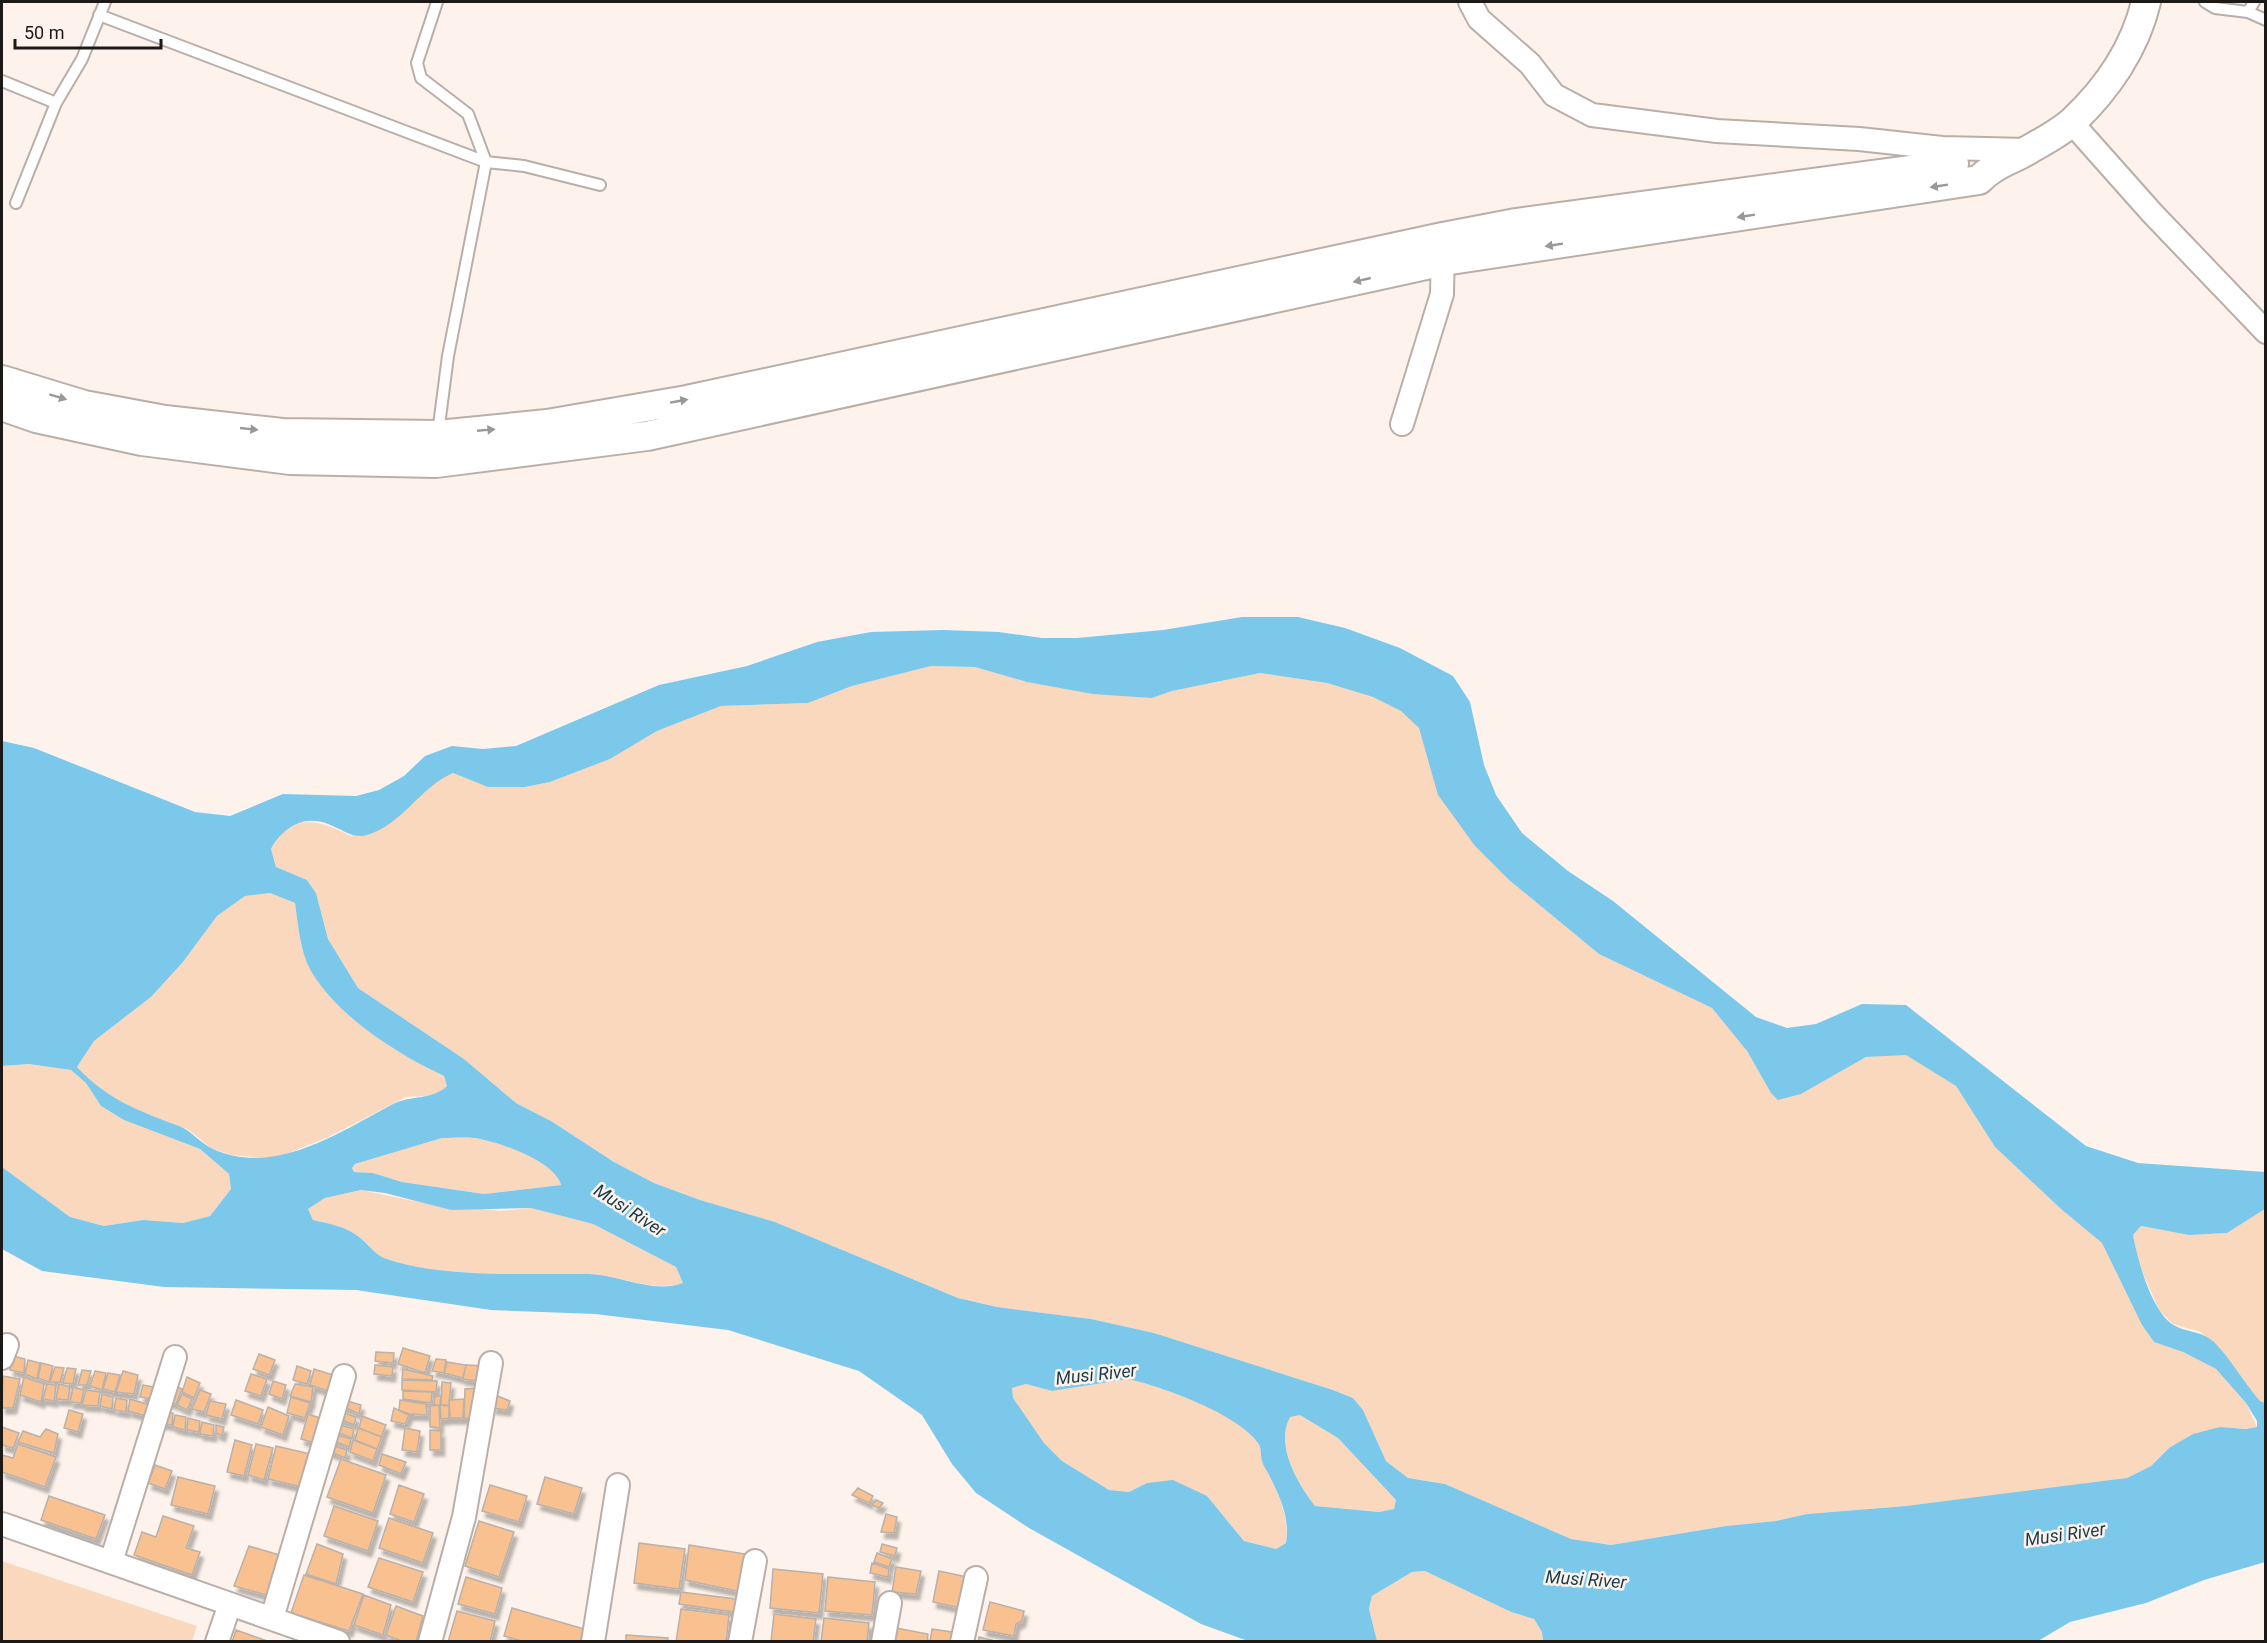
<svg xmlns="http://www.w3.org/2000/svg" width="2267" height="1643" viewBox="0 0 2267 1643" font-family="Roboto,sans-serif">
<defs>
<filter id="shadow"><feDropShadow dx="3.5" dy="6" stdDeviation="1.5" flood-color="#0004"/></filter>
</defs>
<rect width="100%" height="100%" fill="#fdf3ec"/>
<path fill="#fad8bd" d="M931,666L975,667L1027,682L1152,698L1172,691L1260,673L1327,683L1373,697L1402,711L1419,728L1428,756L1475,846L1509,880L1599,954L1712,1008L1747,1051L1771,1093L1801,1094L1866,1057L1906,1054L1956,1086L1995,1147L2061,1209L2102,1243L2142,1325L2154,1342L2183,1352L2216,1369L2246,1403L2257,1427L2246,1429L2220,1427L2169,1448L2151,1466L2127,1478L2105,1482L1906,1506L1807,1514L1776,1521L1726,1526L1611,1545L1571,1539L1445,1484L1408,1478L1386,1461L1363,1410L1353,1398L1333,1390L1154,1333L1091,1319L997,1307L958,1298L775,1222L700,1200L654,1183L614,1162L551,1121L516,1103L464,1059L358,988L328,939L316,893L307,880L276,867L271,849C293,813 316,818 351,836L395,819L437,779L453,773L489,787H525L550,782L610,759L657,731L721,706L808,703L852,686Z
M270,893L295,903C298,924 300,952 311,970C338,1017 397,1054 444,1076L447,1086L438,1095L406,1097L328,1137L279,1157H255L232,1155L211,1148L189,1130L142,1112L101,1092L77,1067L94,1041L151,997L183,962L217,916L245,896Z
M29,1064L71,1070L86,1083L101,1106L124,1120L200,1149L229,1174L231,1189L210,1216L183,1223L143,1220L104,1226L70,1217L2,1167V1066Z
M442,1138C452,1138 464,1137 474,1138C498,1141 555,1161 561,1185L484,1194L402,1182L373,1173L354,1172L352,1168L355,1164Z
M361,1190L414,1201L500,1211L531,1208L593,1224L676,1267L683,1283C652,1293 621,1275 589,1274C527,1273 442,1279 384,1258C375,1254 367,1243 359,1237C345,1226 330,1224 313,1220L308,1209L325,1198Z
M2265,1209V1403L2260,1401L2201,1332L2173,1324L2159,1310L2139,1264L2133,1235L2141,1226L2189,1235L2227,1233Z
M1128,1379C1163,1387 1238,1413 1258,1443C1262,1448 1260,1455 1262,1461C1263,1466 1268,1472 1270,1477C1281,1499 1289,1519 1286,1543L1276,1549L1244,1541L1207,1496L1147,1483L1129,1492L1109,1490L1062,1461L1044,1443L1012,1398V1388L1026,1384L1052,1391Z
M1300,1415L1338,1438L1396,1500L1394,1509L1380,1512L1315,1506C1297,1483 1275,1445 1290,1416Z
M2,1561L197,1626L192,1641H2Z
M1425,1571L1511,1612L1534,1619L1542,1632L1543,1641H1377L1369,1609L1372,1596L1412,1572Z"/>
<path fill="#7cc8eb" fill-rule="evenodd" d="M1242,617H1298L1345,628L1400,648L1453,676L1470,702L1484,765L1496,795L1522,833L1568,871L1613,901L1756,1017L1787,1028L1816,1024L1862,1004L1906,1005L2086,1146L2138,1163L2265,1172V1209L2227,1233L2189,1235L2141,1226L2133,1235C2138,1260 2150,1308 2172,1324C2185,1333 2201,1330 2214,1342C2231,1359 2244,1383 2260,1401L2265,1403V1562L2204,1580L2146,1603L2070,1622L2038,1641H1543L1542,1632L1534,1619L1511,1612L1425,1571L1412,1572L1372,1596L1369,1609L1377,1641H1248L1201,1624L1029,1528L976,1493L952,1464L922,1415L859,1371L728,1330L595,1314L491,1310L356,1290L164,1287L42,1271L2,1249V1167L70,1217L104,1226L143,1220L183,1223L210,1216L231,1189L229,1174L200,1149L124,1120L101,1106L86,1083L71,1070L29,1064L2,1066V741L34,748L195,812L230,816L283,794L356,796L379,790L404,776L425,756L452,746L483,749L516,746L659,685L747,666L817,642L871,632L943,630L999,632L1042,638H1077L1163,630ZM931,666L975,667L1027,682L1093,694L1152,698L1172,691L1260,673L1327,683L1373,697L1401,711L1419,728L1438,795L1475,846L1509,880L1599,954L1712,1008L1747,1051L1771,1093L1778,1100L1801,1094L1866,1057L1906,1055L1956,1086L1995,1147L2061,1209L2102,1243L2142,1325L2154,1342L2183,1352L2216,1369L2246,1403L2257,1421V1427L2246,1429L2220,1427L2193,1434L2169,1448L2151,1466L2127,1478L1906,1506L1807,1514L1776,1521L1726,1526L1611,1545L1571,1539L1445,1484L1408,1478L1386,1461L1363,1410L1353,1398L1333,1390L1154,1333L1091,1319L997,1307L958,1298L775,1222L700,1200L654,1183L614,1162L551,1121L516,1103L464,1059L358,988L328,939L316,893L307,880L276,867L271,849C282,829 303,814 328,824C342,829 352,839 367,835C402,825 420,787 453,773L488,787H525L550,782L610,759L657,731L721,706L808,703L852,686ZM270,893L295,903C298,924 300,952 311,971C338,1017 397,1054 444,1076L447,1086C433,1100 411,1095 393,1104C340,1132 275,1177 213,1149C200,1143 192,1131 179,1126C139,1111 106,1099 77,1067L94,1041L151,997L183,962L217,916L245,896ZM442,1138C452,1138 464,1137 474,1138C497,1141 555,1161 561,1185L484,1194L402,1182L373,1173L354,1172L352,1168L355,1164ZM361,1190L385,1193L451,1210L531,1208L593,1224L676,1267L683,1283C653,1294 620,1275 589,1274C527,1273 442,1279 384,1258C375,1254 367,1243 359,1237C345,1226 330,1224 313,1220L308,1209L325,1198ZM1128,1379C1163,1387 1238,1414 1258,1443C1262,1448 1260,1455 1262,1461C1263,1466 1268,1472 1270,1477C1281,1499 1290,1519 1286,1543L1276,1549L1244,1541L1207,1496L1173,1480L1147,1483L1129,1492L1109,1490L1062,1461L1044,1443L1013,1398L1012,1388L1026,1384L1052,1391ZM1300,1415L1338,1438L1396,1500L1394,1509L1379,1512L1315,1506C1297,1483 1275,1445 1290,1417Z"/>
<path fill="#f9c090" stroke="#bab1aa" stroke-width="1.5" filter="url(#shadow)" d="M403,1348L430,1356L425,1373L398,1364Z
M376,1352L394,1353L393,1363L375,1361Z
M259,1354L275,1360L269,1375L253,1369Z
M13,1356L25,1359L24,1373L10,1370Z
M436,1359L446,1360L444,1373L432,1371Z
M28,1360L40,1363L37,1379L25,1374Z
M447,1362L466,1365L463,1378L444,1373Z
M41,1363L53,1366L49,1382L38,1378Z
M375,1365L393,1367L392,1376L374,1374Z
M466,1365L487,1366L486,1382L463,1379Z
M297,1366L311,1371L307,1384L293,1380Z
M55,1367L64,1368L60,1382H50Z
M67,1368L76,1369L73,1384L63,1383Z
M314,1369L333,1375L328,1391L310,1385Z
M403,1369L433,1376L432,1380L402,1379Z
M82,1370L91,1371L87,1385H78Z
M95,1371L106,1373L102,1390L90,1386Z
M123,1371L138,1375L134,1394L116,1392Z
M108,1373L120,1375L115,1392L103,1389Z
M251,1374L267,1379L261,1396L245,1391Z
M3,1376L20,1379L13,1408H2Z
M24,1377L44,1384L41,1402L20,1395Z
M187,1377L200,1383L194,1398L182,1392Z
M402,1380L437,1381L436,1392L402,1390Z
M273,1381L286,1385L282,1399L269,1394Z
M442,1382L451,1383L449,1405H441Z
M47,1384L56,1385L54,1401L43,1399Z
M59,1384L70,1387L68,1400L56,1399Z
M169,1384L182,1389L176,1404L164,1401Z
M295,1384L313,1387L311,1402L290,1396Z
M143,1385L154,1387L152,1399L140,1397Z
M73,1387L84,1390L81,1403L70,1402Z
M477,1388L475,1418H464L465,1389Z
M86,1390L100,1392L98,1406L82,1405Z
M200,1390L211,1394L204,1412L192,1409Z
M403,1391L432,1392L431,1403L403,1399Z
M102,1394L113,1397L112,1409L100,1406Z
M182,1394L192,1399L187,1410L177,1405Z
M495,1395L510,1401L507,1410L492,1408Z
M435,1396H441L440,1405H434Z
M291,1397L310,1403L305,1418L287,1413Z
M116,1398L127,1400L126,1412L114,1410Z
M130,1399L150,1405L146,1416L128,1411Z
M464,1399L463,1418H450L449,1400Z
M236,1400L263,1410L258,1424L231,1415Z
M344,1400L361,1405L359,1414L342,1406Z
M400,1400L426,1404L427,1415L409,1414L399,1410Z
M210,1401L226,1404L222,1419L206,1415Z
M439,1405L440,1428L430,1427V1406Z
M440,1405L449,1406V1418L441,1419Z
M268,1407L289,1416L283,1435L261,1427Z
M394,1408L409,1415L405,1424L391,1421Z
M69,1410L83,1414L78,1432L64,1428Z
M162,1411L173,1413L172,1425L160,1423Z
M339,1411L356,1417L354,1425L337,1418Z
M308,1414L326,1420L318,1444L301,1439Z
M175,1415L186,1417L185,1430L173,1427Z
M362,1416L386,1425L381,1437L359,1428Z
M188,1418L200,1421L199,1432L187,1430Z
M202,1422L214,1425L213,1436L200,1434Z
M337,1424L354,1429L352,1438L334,1431Z
M216,1425L224,1427L222,1436L216,1433Z
M2,1427L19,1433L13,1448L2,1445Z
M358,1428L382,1437L377,1449L355,1440Z
M405,1428L420,1431L417,1452L402,1450Z
M46,1429L58,1434L54,1453L18,1442L23,1431L40,1437Z
M430,1430L441,1431V1450H430Z
M334,1434L351,1439L349,1447L331,1440Z
M235,1440L252,1445L244,1476L227,1472Z
M353,1440L377,1449L373,1461L350,1452Z
M18,1444L56,1457L45,1487L2,1472V1455L13,1458Z
M256,1444L273,1448L264,1480L248,1475Z
M331,1445L347,1450L345,1458L328,1451Z
M276,1446L315,1455L310,1489L268,1479Z
M382,1454L406,1462L401,1474L379,1465Z
M341,1459L386,1475L373,1513L327,1497Z
M155,1465L172,1471L165,1489L148,1483Z
M178,1477L215,1486L208,1514L171,1505Z
M545,1477L582,1488L574,1514L537,1504Z
M399,1485L424,1494L414,1522L390,1514Z
M490,1485L527,1496L519,1522L482,1511Z
M858,1488L873,1496L869,1503L852,1495Z
M49,1496L105,1515L96,1539L41,1520Z
M876,1500L883,1503L879,1508L872,1505Z
M334,1506L378,1521L368,1551L324,1536Z
M886,1514L897,1517L894,1533L881,1532Z
M163,1516L194,1526L186,1548L200,1552L192,1575L134,1555L142,1532L156,1537Z
M389,1518L433,1533L423,1563L379,1548Z
M479,1521L514,1532L499,1577L465,1566Z
M639,1543L685,1549L679,1589L634,1583Z
M317,1544L343,1554L336,1584L306,1574Z
M882,1544L897,1548L895,1556L880,1552Z
M689,1545L752,1555L746,1593L685,1580Z
M249,1546L283,1556L270,1596L234,1586Z
M877,1553L892,1559L889,1567L874,1562Z
M379,1558L423,1572L413,1602L368,1587Z
M872,1563L889,1569L888,1577L870,1573Z
M896,1567L921,1571L916,1594L892,1592Z
M773,1569L823,1574L819,1613L770,1608Z
M939,1571L972,1578L965,1609L933,1602Z
M304,1575L363,1594L349,1631L291,1613Z
M466,1577L502,1588L495,1614L458,1604Z
M828,1577L875,1582L872,1615L825,1611Z
M681,1592L736,1599L734,1612L679,1604Z
M364,1595L391,1605L383,1635L354,1625Z
M990,1602L1024,1611L1022,1621L1016,1624L1014,1636L983,1630Z
M396,1606L423,1616L416,1642H404L386,1635Z
M512,1608L584,1629L580,1642H525L504,1636Z
M681,1609L729,1615L726,1642H676Z
M457,1611L495,1621L490,1642H448Z
M774,1614L816,1619L813,1642H771Z
M824,1618L869,1623L867,1642H821Z
M896,1628L928,1634L927,1642H893Z
M932,1629L952,1632L951,1642H930Z
M236,1630L270,1642H232Z
M626,1635L668,1638L667,1642H626Z
M979,1637L999,1642H978Z"/>
<g fill="none" stroke-linecap="round" stroke-linejoin="round">
<g stroke="#b9afa8" stroke-width="14">
<path id="service" d="M437,2L417,63L421,78L468,114L486,162L448,356L438,433
M2205,2L2215,8L2248,12L2266,20
M2248,12L2254,2
M99,15L486,162L524,166L600,185
M2,81L56,103
M16,203L56,103L82,59L105,2"/>
</g>
<g stroke="#b9afa8" stroke-width="26">
<path id="minor" d="M1470,2L1479,19L1530,64L1554,95L1592,115L1717,131L1859,139L1942,148L2028,150
M2072,123L2152,213L2266,332
M1402,424L1442,294L1443,245
M2,1358L7,1345
M2,1524L338,1642
M111,1562L175,1357
M272,1618L344,1376
M217,1642L230,1604
M430,1642L464,1517L491,1363
M593,1642L618,1485
M740,1642L755,1561
M883,1642L890,1603
M962,1642L976,1578"/>
</g>
<g stroke="#b9afa8" stroke-width="32">
<path id="tertiary" d="M2,380L84,405L165,420L282,433L438,435L547,424L687,400L1443,237L1516,223L1954,164
M2,406L36,418L142,441L290,460L436,463L647,436L1444,261L1979,180C1994,164 2012,160 2030,149C2044,141 2061,132 2073,121C2107,89 2135,48 2146,2"/>
</g>
<use href="#service" stroke="#fff" stroke-width="10"/>
<use href="#minor" stroke="#fff" stroke-width="22"/>
<use href="#tertiary" stroke="#fff" stroke-width="28"/>
</g>
<defs><path id="oneway-solid" d="M-6-.8H1V-3.2L6.5 0L1 3.2V.8H-6Z" transform="scale(1.5)"/></defs>
<g fill="#999896">
<use href="#oneway-solid" transform="translate(1939 186) rotate(171)"/>
<use href="#oneway-solid" transform="translate(1746 216) rotate(171)"/>
<use href="#oneway-solid" transform="translate(1554 245) rotate(171)"/>
<use href="#oneway-solid" transform="translate(1362 280) rotate(167)"/>
<use href="#oneway-solid" transform="translate(58 397) rotate(17)"/>
<use href="#oneway-solid" transform="translate(679 401) rotate(-10)"/>
<use href="#oneway-solid" transform="translate(249 429) rotate(6)"/>
<use href="#oneway-solid" transform="translate(486 430) rotate(-5)"/>
</g>
<g text-anchor="middle" dominant-baseline="central" stroke-width="5" stroke-linejoin="round" paint-order="stroke">
<g font-size="18" font-style="italic" fill="#193c4b" stroke="#fdf3ec">
<text transform="translate(630 1210) rotate(33)">Musi River</text>
<text transform="translate(1096 1374) rotate(-6)">Musi River</text>
<text transform="translate(2065 1534) rotate(-8)">Musi River</text>
<text transform="translate(1586 1579) rotate(4)">Musi River</text>
</g>
</g>
<rect width="2267" height="1643" fill="none" stroke="#1c1916" stroke-width="6"/>
<path d="M15 39v9h146v-9" fill="none" stroke="#1c1916" stroke-width="3"/>
<text x="24" y="39" font-size="18" fill="#1c1916" stroke="#fdf3ec" stroke-width="4.5" paint-order="stroke">50 m</text>
</svg>
